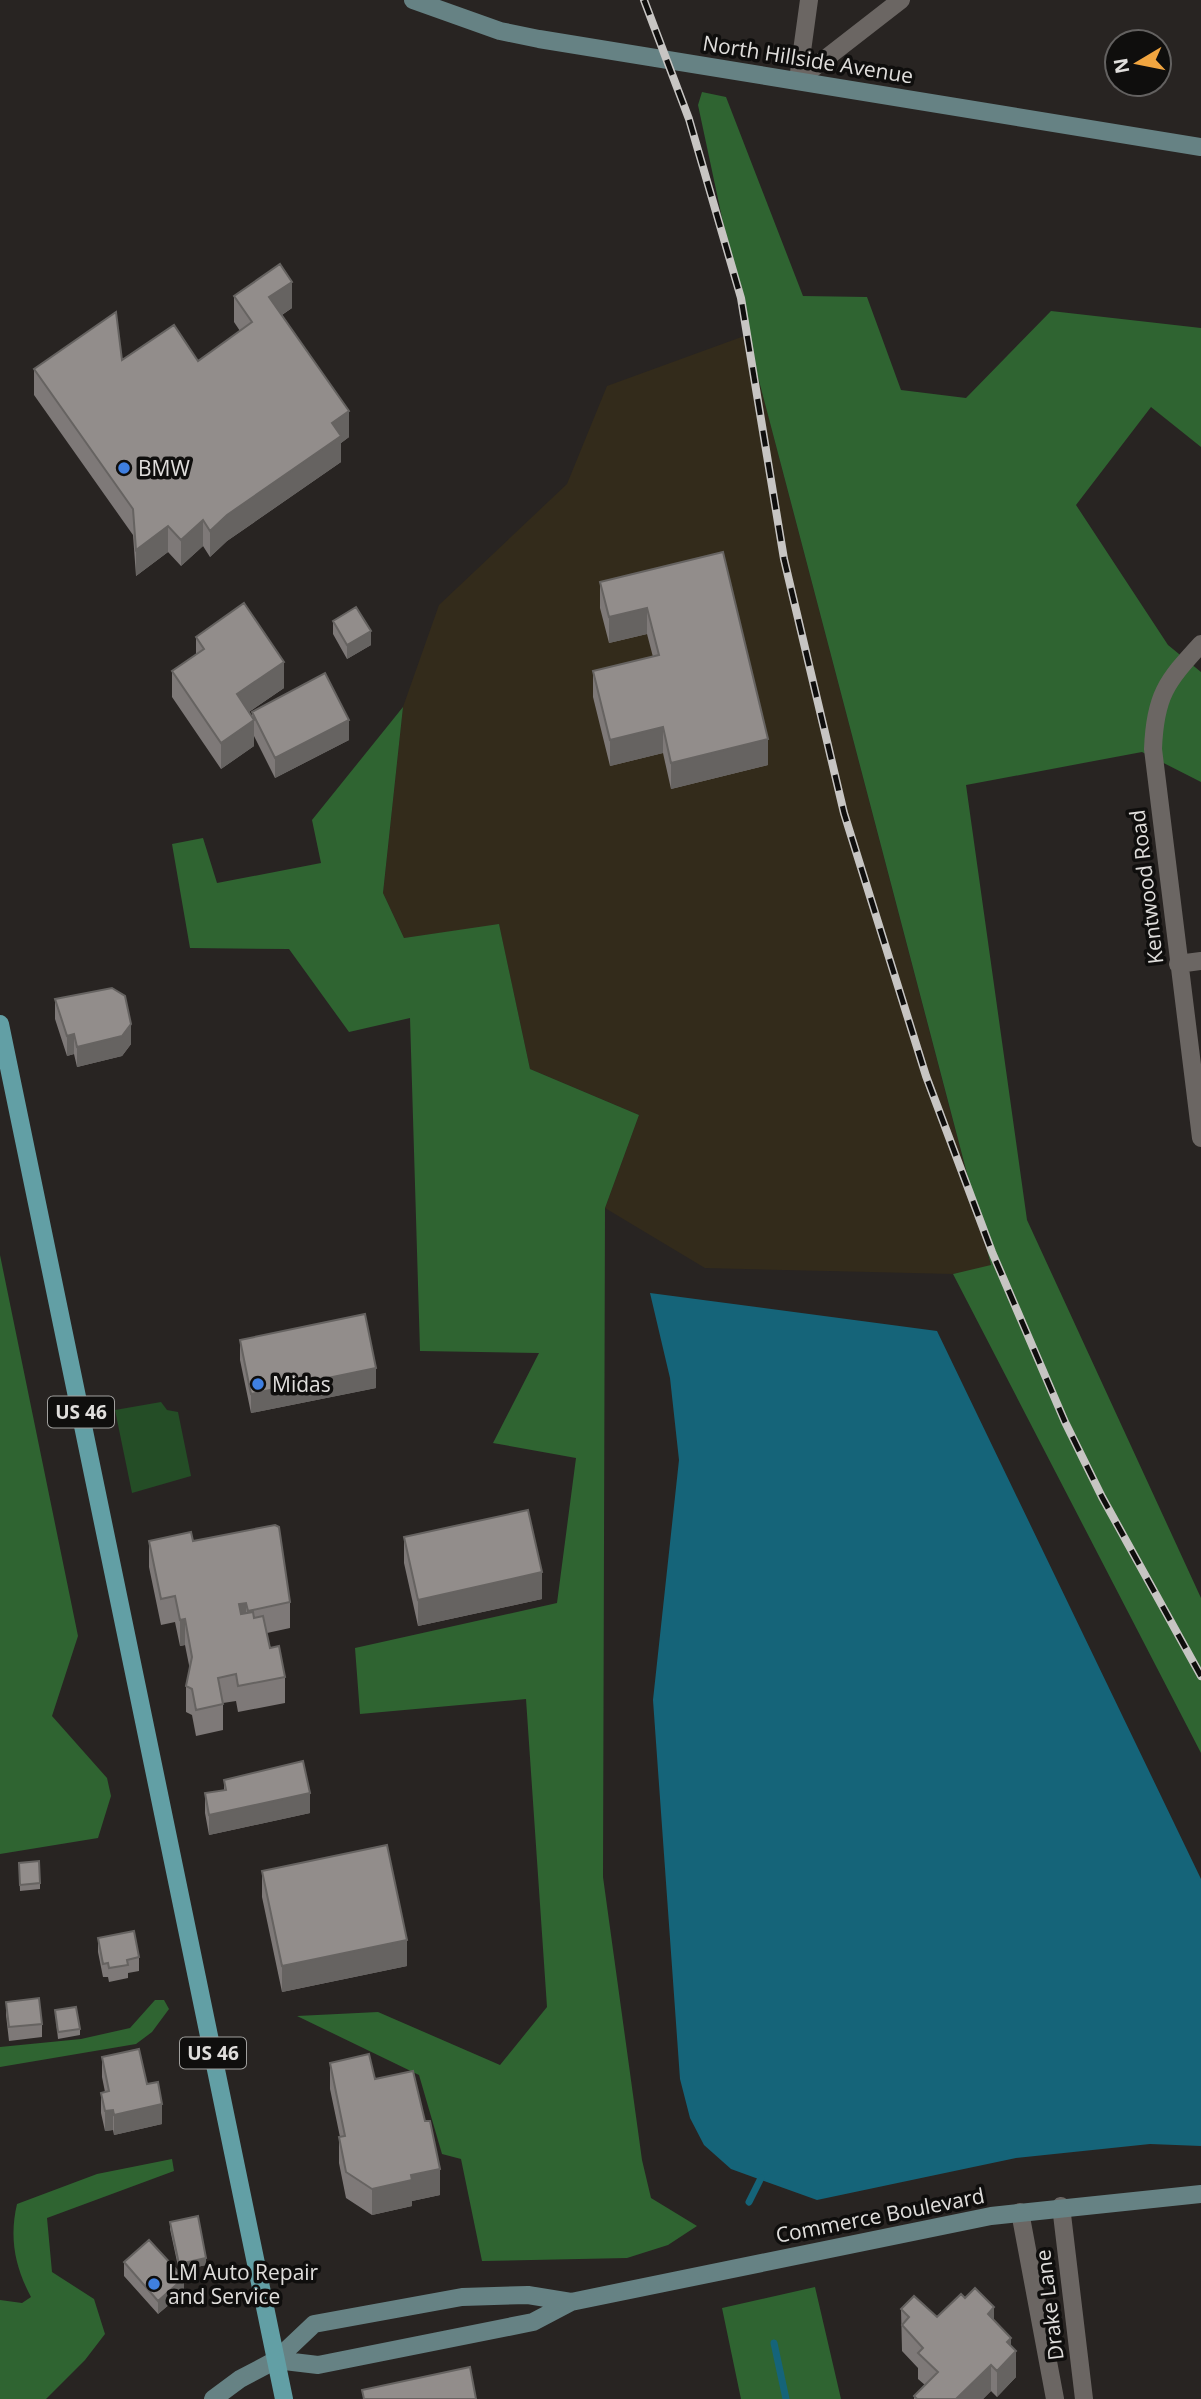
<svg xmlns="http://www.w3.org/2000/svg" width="1201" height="2399" viewBox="0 0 1201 2399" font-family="'Open Sans',sans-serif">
<rect width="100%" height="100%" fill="#282422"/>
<path fill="#332b1b" d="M747,335L991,1266L953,1274L705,1268L605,1208L639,1115L530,1069L499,925L404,938L383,893L403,707L439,605L567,484L607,386Z"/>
<path fill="#244d26" d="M161,1402L167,1410L178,1412L191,1476L132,1493L115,1410Z"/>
<path fill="#2f6431" d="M702,92L726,97L803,296L867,297L901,390L966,398L1051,311L1201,328V447L1151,407L1076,505L1168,645L1201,672V782L1142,752L966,785L1027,1220L1201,1598V1753L953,1274L991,1265L747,335L698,105Z
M403,707L383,893L404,938L499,924L530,1069L639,1115L605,1208L603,1877L642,2160L651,2198L697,2226L668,2245L627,2258L482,2261L461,2159L442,2154L419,2075L297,2016L378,2012L500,2065L547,2007L526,1699L360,1714L355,1648L557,1603L576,1458L493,1443L539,1353L420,1351L410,1018L349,1032L289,949L190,948L172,844L203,838L217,883L321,863L312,820Z
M0,1255L78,1636L52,1716L107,1778L111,1796L98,1838L0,1854Z
M155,2000H164L169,2009L152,2032L136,2044L0,2067V2047L81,2039L130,2028Z
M172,2159L174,2171L47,2218L52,2272L94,2299L105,2334L85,2360L46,2399H0V2300L22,2303L31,2297C15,2267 9,2238 17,2204L97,2174Z
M815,2287L841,2399H741L722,2308Z"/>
<path fill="#156479" d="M650,1293L937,1331L1201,1879V2146L1150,2144L1016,2158L817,2200L731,2169L704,2145L690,2118L680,2079L653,1700L679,1460L670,1378Z"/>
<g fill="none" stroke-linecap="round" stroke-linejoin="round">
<path stroke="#156479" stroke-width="7" d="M749,2202L761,2178
M774,2343L786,2399"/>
<path stroke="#6b6663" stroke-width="18" d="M798,80L901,0
M798,80L809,0
M1201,644C1166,682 1155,696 1153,749L1201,1138
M1178,964L1201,961
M1061,2206L1084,2399
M1020,2212L1055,2399"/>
<path stroke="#668284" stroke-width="18" d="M413,0L500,31L539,39L1201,147
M276,2360L318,2365L533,2322L571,2302L991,2216L1201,2194
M213,2399L240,2379L276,2360L314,2324L462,2297L528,2295L571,2302"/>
<path stroke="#629fa5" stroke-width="18" d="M0,1024L284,2399"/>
<g stroke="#c7c5c3" stroke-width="8">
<path id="rail" d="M644,0L689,119L741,298L784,559L844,813L926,1076L992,1252L1065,1422L1102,1497L1201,1676"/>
</g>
<use href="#rail" stroke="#0f0e0d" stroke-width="5" stroke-dasharray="16" stroke-linecap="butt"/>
</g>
<path fill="#7e7978" d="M234,296L292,308L282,315L349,437L341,443V462L227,541L210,557L203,546L181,566L168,552L136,576L133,535L34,395V369L122,360L198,361L240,331L234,322Z
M723,552L768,765L671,789L663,753L610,766L593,697V671L653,657L647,634L609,643L600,608V582Z
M333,621L371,645L347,659L333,634Z
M196,637L284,688L249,712L252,716V712L349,740L275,778L254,736V746L221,769L172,697V671L196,655Z
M55,999L131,1044L122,1056L77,1067L74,1054L67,1056L55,1019Z
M240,1340L376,1388L251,1413L240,1360Z
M404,1537L542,1599L418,1626L404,1563Z
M149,1541H193L290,1602V1628L267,1633L270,1648L285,1677V1703L238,1712L236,1701L223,1703V1730L196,1736L192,1715L186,1712V1686L190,1670L185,1645L180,1646L175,1622L161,1625L149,1567Z
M224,1780L310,1813L209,1835L205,1813V1793L224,1790Z
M19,1863L40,1883V1889L20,1891Z
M262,1871L407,1966L282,1992L262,1897Z
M98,1938L139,1957V1971L128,1973V1978L109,1982L108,1977H103L98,1952Z
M6,2002L42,2024V2037L9,2041L6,2015Z
M55,2010L80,2029V2035L58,2039Z
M102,2057L147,2084L162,2124L114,2135L113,2130L105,2131L101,2113V2093L105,2092L102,2077Z
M330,2063L440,2195L412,2201V2206L372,2215L346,2198L339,2163V2137H340L330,2089Z
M170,2222L206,2265L179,2271L170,2229Z
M124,2262L184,2292L158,2314L124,2276Z
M965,2298L994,2321L1011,2346L1016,2377L997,2397L991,2391L983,2399H914V2396L925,2385L918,2379V2368L902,2351L901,2309L937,2317Z"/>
<path fill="#666361" d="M292,282V308L269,323V297Z
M349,411V437L341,443V462L227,541L210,557V531L227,515L332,423Z
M203,520V546L181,566V540Z
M168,526V552L136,576V550Z
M647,608V634L609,643V617Z
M371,631V645L347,659V645Z
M284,662V688L237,720V694Z
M254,720V746L221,769V743Z
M349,720V740L275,778V758Z
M663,727V753L610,766V740Z
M768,739V765L671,789V763Z
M131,1024V1044L122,1056L77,1067V1047Z
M74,1034V1054L67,1056V1036Z
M376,1368V1388L251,1413V1394Z
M542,1572V1599L418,1626V1600Z
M246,1603V1629L239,1630V1604Z
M185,1619V1645L180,1646V1620Z
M310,1793V1813L209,1835V1815Z
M407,1940V1966L282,1992V1966Z
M162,2104V2124L114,2135V2115Z
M113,2110V2130L105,2131V2111Z
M440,2169V2195L412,2201V2206L372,2215V2189L411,2175Z
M206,2258V2265L179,2271V2264Z
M184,2278V2292L158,2314V2301Z
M994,2307V2334L988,2314Z
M1011,2338V2357L1016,2351V2377L997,2397V2371L1007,2342Z
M991,2365V2391L983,2399H956Z"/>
<path fill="#928d8b" stroke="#666361" stroke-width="2" d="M280,264L292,282L269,297L349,411L332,423L341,436L227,515L210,531L203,520L181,540L168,526L136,550L133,509L34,369L116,312L122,360L174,325L198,361L252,322L234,296Z
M723,552L768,739L671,763L663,727L610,740L593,671L659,655L647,608L609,617L600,582Z
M244,603L284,662L237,694L254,720L221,743L172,671L204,649L196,637Z
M356,607L371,631L347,645L333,621Z
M325,673L349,720L275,758L252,712Z
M112,988L125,996L131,1024L122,1036L77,1047L74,1034L67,1036L55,999Z
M365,1314L376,1368L251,1394L240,1340Z
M528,1510L542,1572L418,1600L404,1537Z
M275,1525L279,1527L290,1602L248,1611L246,1603L239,1604L241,1614L253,1612L254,1618L263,1616L270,1648L279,1646L285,1677L238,1686L236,1674L218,1678L223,1704L196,1710L192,1689L186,1686L192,1657L185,1619L180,1620L175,1596L161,1599L149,1541L191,1532L193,1541Z
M303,1761L310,1793L209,1815L205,1793L226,1790L224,1780Z
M387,1845L407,1940L282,1966L262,1871Z
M39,1861L40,1883L20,1885L19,1863Z
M134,1931L139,1957L127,1960L128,1965L109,1968L108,1963L103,1964L98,1938Z
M39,1998L42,2024L9,2027L6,2002Z
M76,2007L80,2029L58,2032L55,2010Z
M139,2049L147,2084L158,2082L162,2104L114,2115L113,2110L105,2111L101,2093L109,2091L102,2057Z
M369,2054L375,2079L413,2071L425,2121H430L440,2169L411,2175L412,2180L372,2189L346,2172L339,2137L345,2136L330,2063Z
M198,2216L206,2258L179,2264L170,2222Z
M149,2240L184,2278L158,2301L124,2262Z
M975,2288L994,2307L988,2314L1011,2338L1007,2342L1016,2351L997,2371L991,2365L956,2399H917L914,2396L938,2372L918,2353L923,2348L902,2325L909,2317L901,2309L914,2296L937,2317L961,2294L965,2298Z
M470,2367L476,2399H364L362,2390Z"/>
<g fill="#3f7fe0" stroke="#0f0e0d" stroke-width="2.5">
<circle cx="124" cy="468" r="7"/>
<circle cx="258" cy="1384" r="7"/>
<circle cx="154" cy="2284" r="7"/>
</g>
<g text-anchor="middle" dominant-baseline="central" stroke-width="7" stroke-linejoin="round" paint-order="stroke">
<g fill="#0f0e0d" stroke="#a1a09e" stroke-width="2">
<rect x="48" y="1396.5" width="66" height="31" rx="5"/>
<rect x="180" y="2037.5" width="66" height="31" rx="5"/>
</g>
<g font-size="19" font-weight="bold" fill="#e0dedc">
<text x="81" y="1412">US 46</text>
<text x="213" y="2053">US 46</text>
</g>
<g font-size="21" fill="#e0dedc" stroke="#0f0e0d">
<text transform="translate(808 59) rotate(9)">North Hillside Avenue</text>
<text transform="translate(1146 887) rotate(-97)">Kentwood Road</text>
<text transform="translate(880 2215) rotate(-11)">Commerce Boulevard</text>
<text transform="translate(1049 2305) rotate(-97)">Drake Lane</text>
</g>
<g font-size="21" fill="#e0dedc" stroke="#0f0e0d" text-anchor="start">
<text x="138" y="468">BMW</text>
<text x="272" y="1384">Midas</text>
<text x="168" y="2272">LM Auto Repair<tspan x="168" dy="24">and Service</tspan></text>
</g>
</g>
<g transform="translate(1138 63) rotate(260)"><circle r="33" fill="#0f0e0d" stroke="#636160" stroke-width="2"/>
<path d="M0-5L12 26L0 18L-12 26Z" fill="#f1a540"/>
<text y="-10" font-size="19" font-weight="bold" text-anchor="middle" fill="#e0dedc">N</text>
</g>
</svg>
